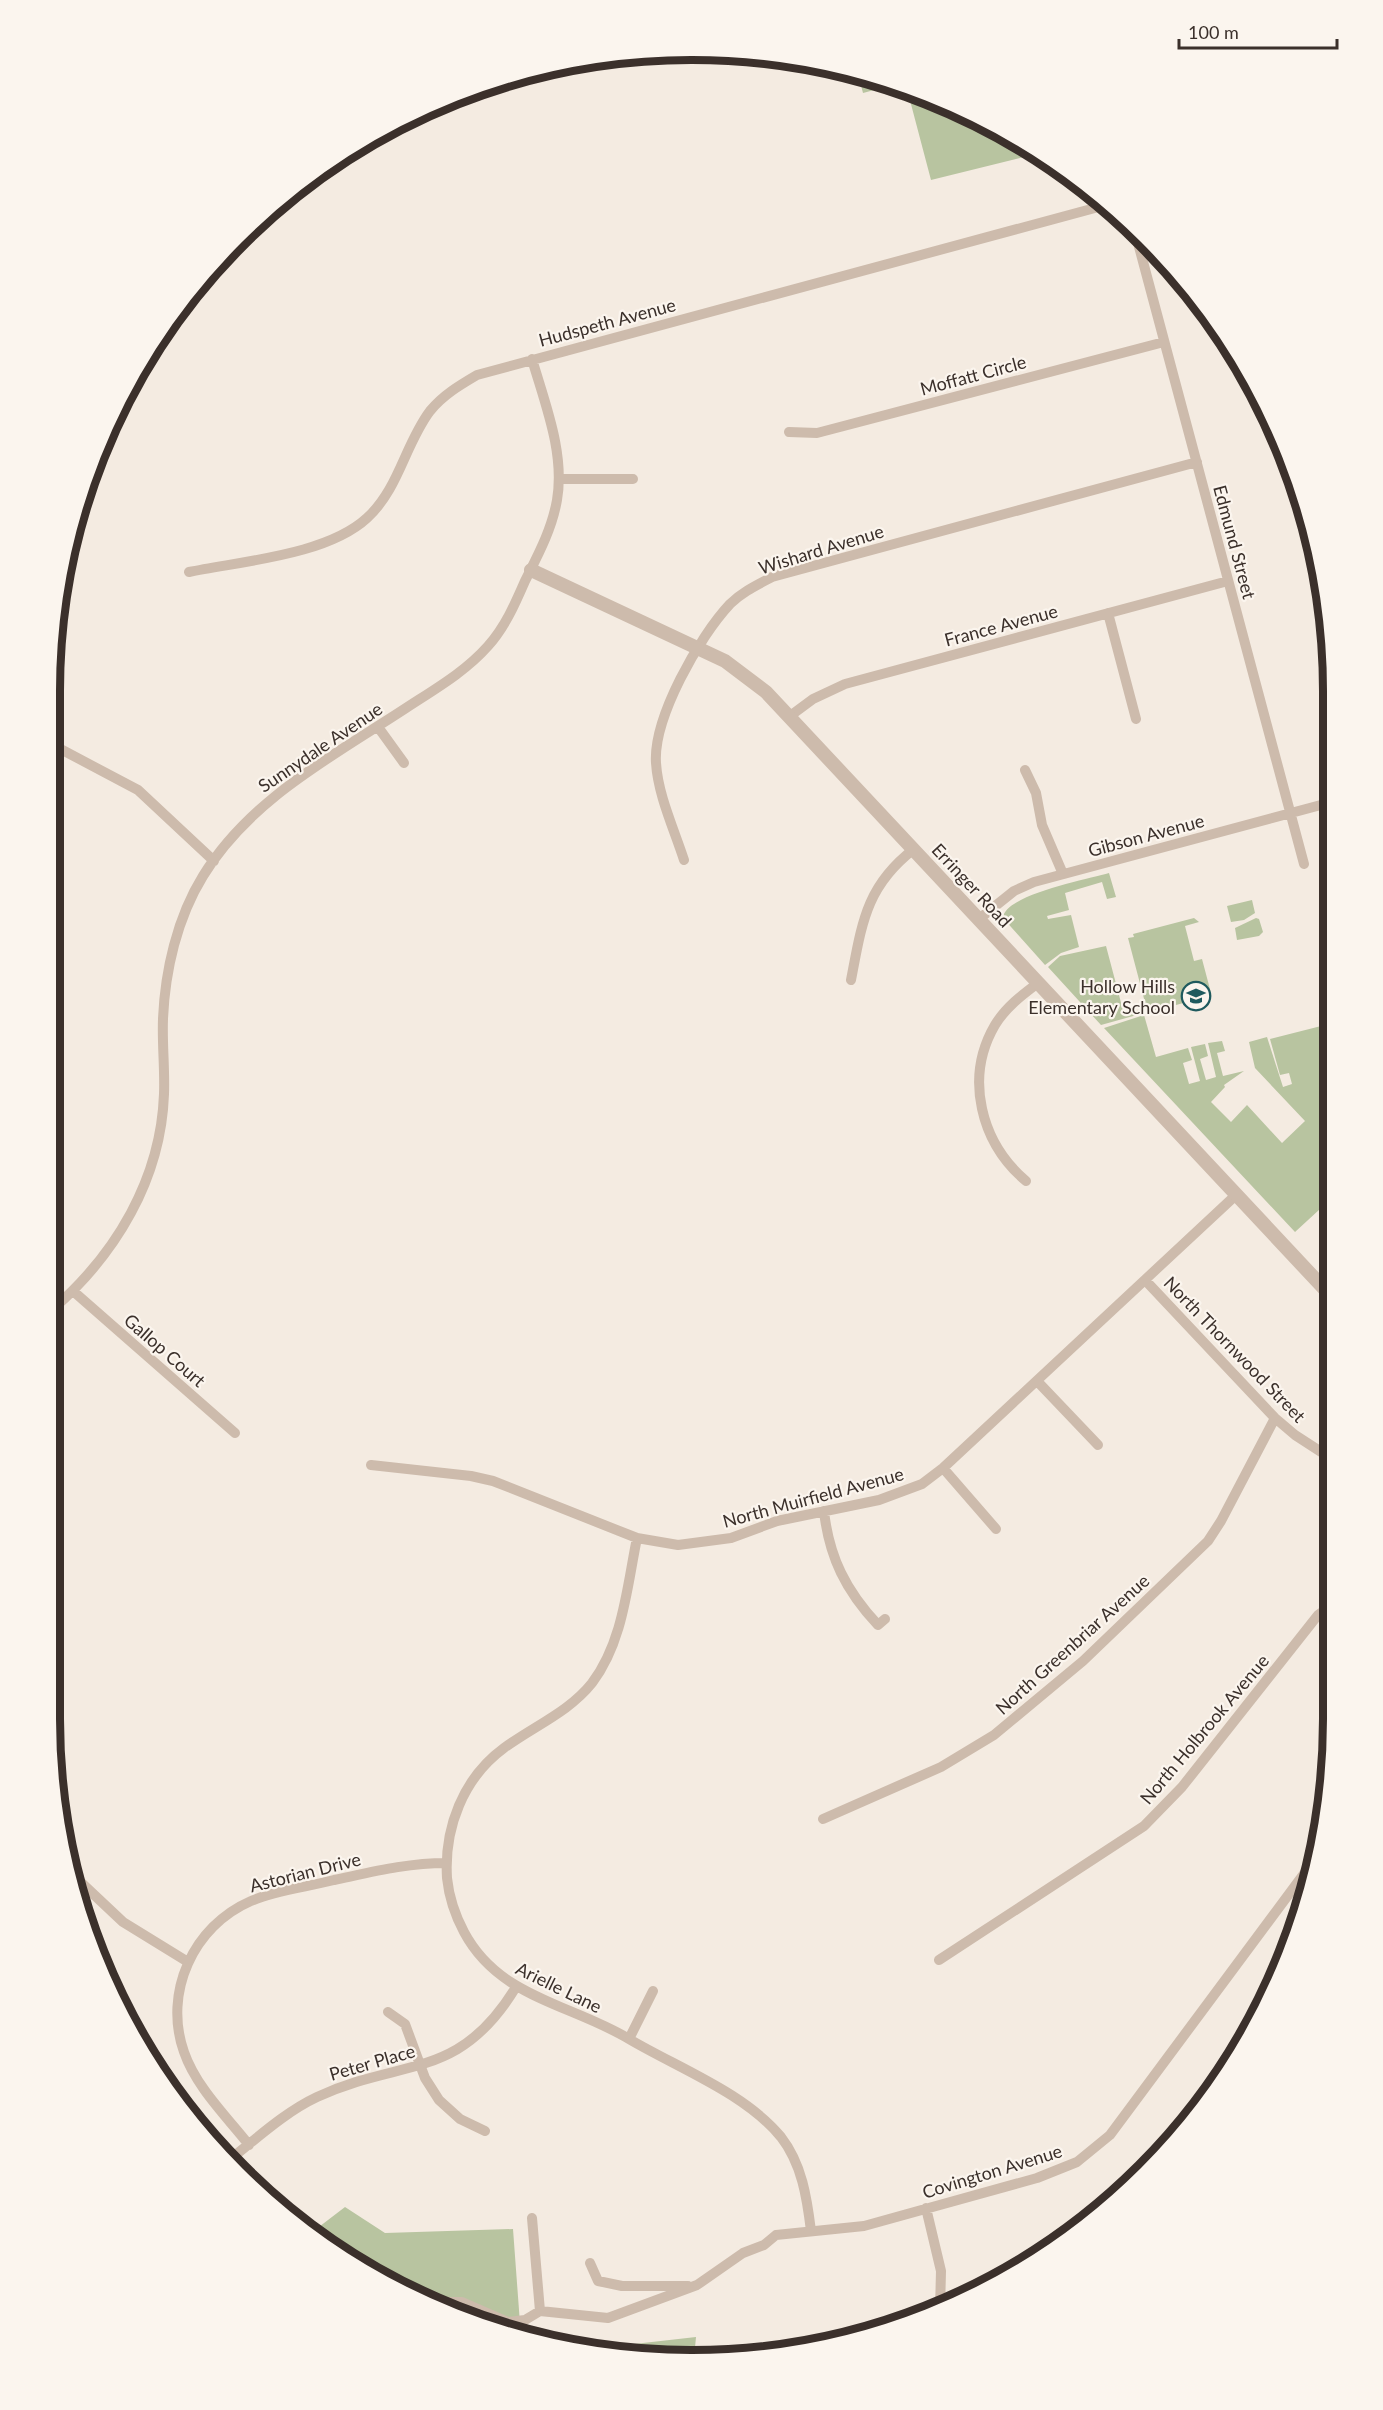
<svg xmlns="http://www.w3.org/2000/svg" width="1383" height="2410" viewBox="0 0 1383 2410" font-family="Lato,sans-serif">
<rect width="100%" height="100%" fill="#f4ebe1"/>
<path fill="#b8c4a0" d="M858,74L893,85L863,93Z
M907,89L937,98L1040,153L931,180Z
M1109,873L1116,897L1107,899L1102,882L1065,893L1069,910L1047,916L1048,919L1071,915L1079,947L1061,953L1045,965L1003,918C1004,895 1088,879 1109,873Z
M1252,900L1255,913L1244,920L1231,922L1227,906Z
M1194,918L1199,922L1185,926L1194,961L1202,959L1211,993L1205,995V997L1158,1010H1147L1128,938L1134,937L1133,934Z
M1256,918L1259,919L1263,932L1259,936L1237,940L1235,928Z
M1106,946L1124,1014L1143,1009L1144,1013L1101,1025L1048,967L1060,956Z
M1144,1015L1156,1057L1188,1048L1192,1060L1183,1063L1189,1084L1200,1081L1191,1047L1205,1044L1208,1056L1200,1059L1206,1080L1216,1077L1208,1043L1222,1041L1225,1051L1217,1053L1223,1076L1244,1071L1224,1085L1225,1087L1211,1102L1231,1122L1247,1105L1282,1143L1305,1121L1255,1068L1249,1042L1267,1037L1283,1087L1292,1084L1289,1073L1280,1075L1270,1039L1329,1024L1332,1026V1198L1295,1232L1104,1028Z
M345,2207L385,2233L513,2229L521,2337C445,2308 375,2285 311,2233Z
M696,2337L694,2358L608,2355L581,2350Z"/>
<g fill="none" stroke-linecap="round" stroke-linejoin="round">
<path stroke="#cdbbac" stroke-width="10" d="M1134,228L1304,864
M789,432L817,433L1164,342
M559,479H633
M189,572C242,561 327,555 367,518C399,489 405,444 430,411C443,395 460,385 477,375L1106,205
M1108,613L1136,719
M790,716L813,699L845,684L1228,581
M378,727L404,763
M51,744L138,790L214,861
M1025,770L1036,793L1042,825L1063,874
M684,860C674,829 658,795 656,763C653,718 699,637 730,604C742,592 757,585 772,577L1197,462
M979,919L1014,891L1034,882L1332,802
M851,980C862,923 866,886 914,849
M1026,1181C981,1143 964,1078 995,1025C1006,1007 1022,995 1038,983
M1145,1280L1275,1418L1295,1435L1332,1459
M73,1291L235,1433
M53,1309C116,1254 161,1179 164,1094C165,1069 162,1044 163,1019C165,971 177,918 203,876C250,799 333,756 406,708C435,689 465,672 488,646C505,627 515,604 525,581C538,555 552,529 557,500C565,453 545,404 532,359
M1037,1381L1098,1445
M371,1465L471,1476L493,1481L637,1538L678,1545L731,1538L777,1521L879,1500L922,1484L943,1468L1236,1195
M943,1468L996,1529
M824,1511C829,1557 846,1591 878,1625L885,1619
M637,1538C627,1587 623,1642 592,1683C569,1712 534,1726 504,1748C463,1778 444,1828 447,1878C449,1897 455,1915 464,1932C499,1998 571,2004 629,2039C678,2068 745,2093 781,2137C802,2164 807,2198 811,2231
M54,1631L56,1632
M823,1819L941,1767L994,1735L1083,1661L1208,1541L1221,1521L1275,1418
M72,1874L123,1922L188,1962
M939,1960L1144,1826L1182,1787L1318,1615L1332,1605
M388,2012L405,2024L425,2078L439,2100L460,2119L485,2131
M629,2039L653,1991
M249,2145C227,2117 196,2087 184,2052C163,1993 193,1926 251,1901C276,1890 307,1887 334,1880C372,1872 407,1863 446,1863
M228,2161C256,2139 285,2112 317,2097C403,2057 458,2082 516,1987
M926,2208L941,2271L940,2310
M532,2218L540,2311
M590,2263L598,2281L622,2286H688
M428,2302H462L508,2322L525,2320L540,2311L608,2318L697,2285L743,2253L764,2245L776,2235L864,2226L1037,2178L1077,2162L1110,2135L1312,1863"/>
<path stroke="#cdbbac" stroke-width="14" d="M531,570L725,661L766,692L1332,1297"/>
</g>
<defs>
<g id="school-ring" transform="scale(1.5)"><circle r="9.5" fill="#fbf5ee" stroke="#1f5a5e" stroke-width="1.5"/><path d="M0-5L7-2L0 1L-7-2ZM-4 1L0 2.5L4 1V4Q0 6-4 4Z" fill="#1f5a5e"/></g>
</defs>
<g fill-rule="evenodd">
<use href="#school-ring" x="1196" y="996"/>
</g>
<g text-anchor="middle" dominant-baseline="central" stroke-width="4.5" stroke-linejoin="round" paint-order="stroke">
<g font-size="18" fill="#3b302b" stroke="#fbf5ee">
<text transform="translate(607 322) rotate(-15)">Hudspeth Avenue</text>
<text transform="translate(973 375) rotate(-15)">Moffatt Circle</text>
<text transform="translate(1235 542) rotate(75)">Edmund Street</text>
<text transform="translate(821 549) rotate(-17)">Wishard Avenue</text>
<text transform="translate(1001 625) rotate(-15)">France Avenue</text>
<text transform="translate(320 747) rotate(-34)">Sunnydale Avenue</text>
<text transform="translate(1146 835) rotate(-15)">Gibson Avenue</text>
<text transform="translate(972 885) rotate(47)">Erringer Road</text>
<text transform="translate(1235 1349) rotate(46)">North Thornwood Street</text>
<text transform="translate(165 1350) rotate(41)">Gallop Court</text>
<text transform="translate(813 1497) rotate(-15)">North Muirfield Avenue</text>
<text transform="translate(1072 1644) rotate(-42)">North Greenbriar Avenue</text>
<text transform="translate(1204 1729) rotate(-50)">North Holbrook Avenue</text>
<text transform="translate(305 1872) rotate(-14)">Astorian Drive</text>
<text transform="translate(559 1987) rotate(26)">Arielle Lane</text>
<text transform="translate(372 2062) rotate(-16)">Peter Place</text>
<text transform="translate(992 2171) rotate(-17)">Covington Avenue</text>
</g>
<g font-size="18" fill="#3b302b" stroke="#fbf5ee" text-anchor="end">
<text x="1175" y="986">Hollow Hills<tspan x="1175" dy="21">Elementary School</tspan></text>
</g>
</g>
<path d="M0 0H1383V2410H0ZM691 60H692A631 631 0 0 1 1323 691V1719A631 631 0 0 1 692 2350H691A631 631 0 0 1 60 1719V691A631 631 0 0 1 691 60Z" fill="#fbf5ee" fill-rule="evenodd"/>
<path fill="none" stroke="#3b302b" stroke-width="8" d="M691 60H692A631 631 0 0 1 1323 691V1719A631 631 0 0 1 692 2350H691A631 631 0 0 1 60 1719V691A631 631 0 0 1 691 60Z"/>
<path d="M1179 39v9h158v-9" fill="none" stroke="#3b302b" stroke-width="3"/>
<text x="1188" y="39" font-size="18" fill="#3b302b" stroke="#fbf5ee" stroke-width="4.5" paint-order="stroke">100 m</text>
</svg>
